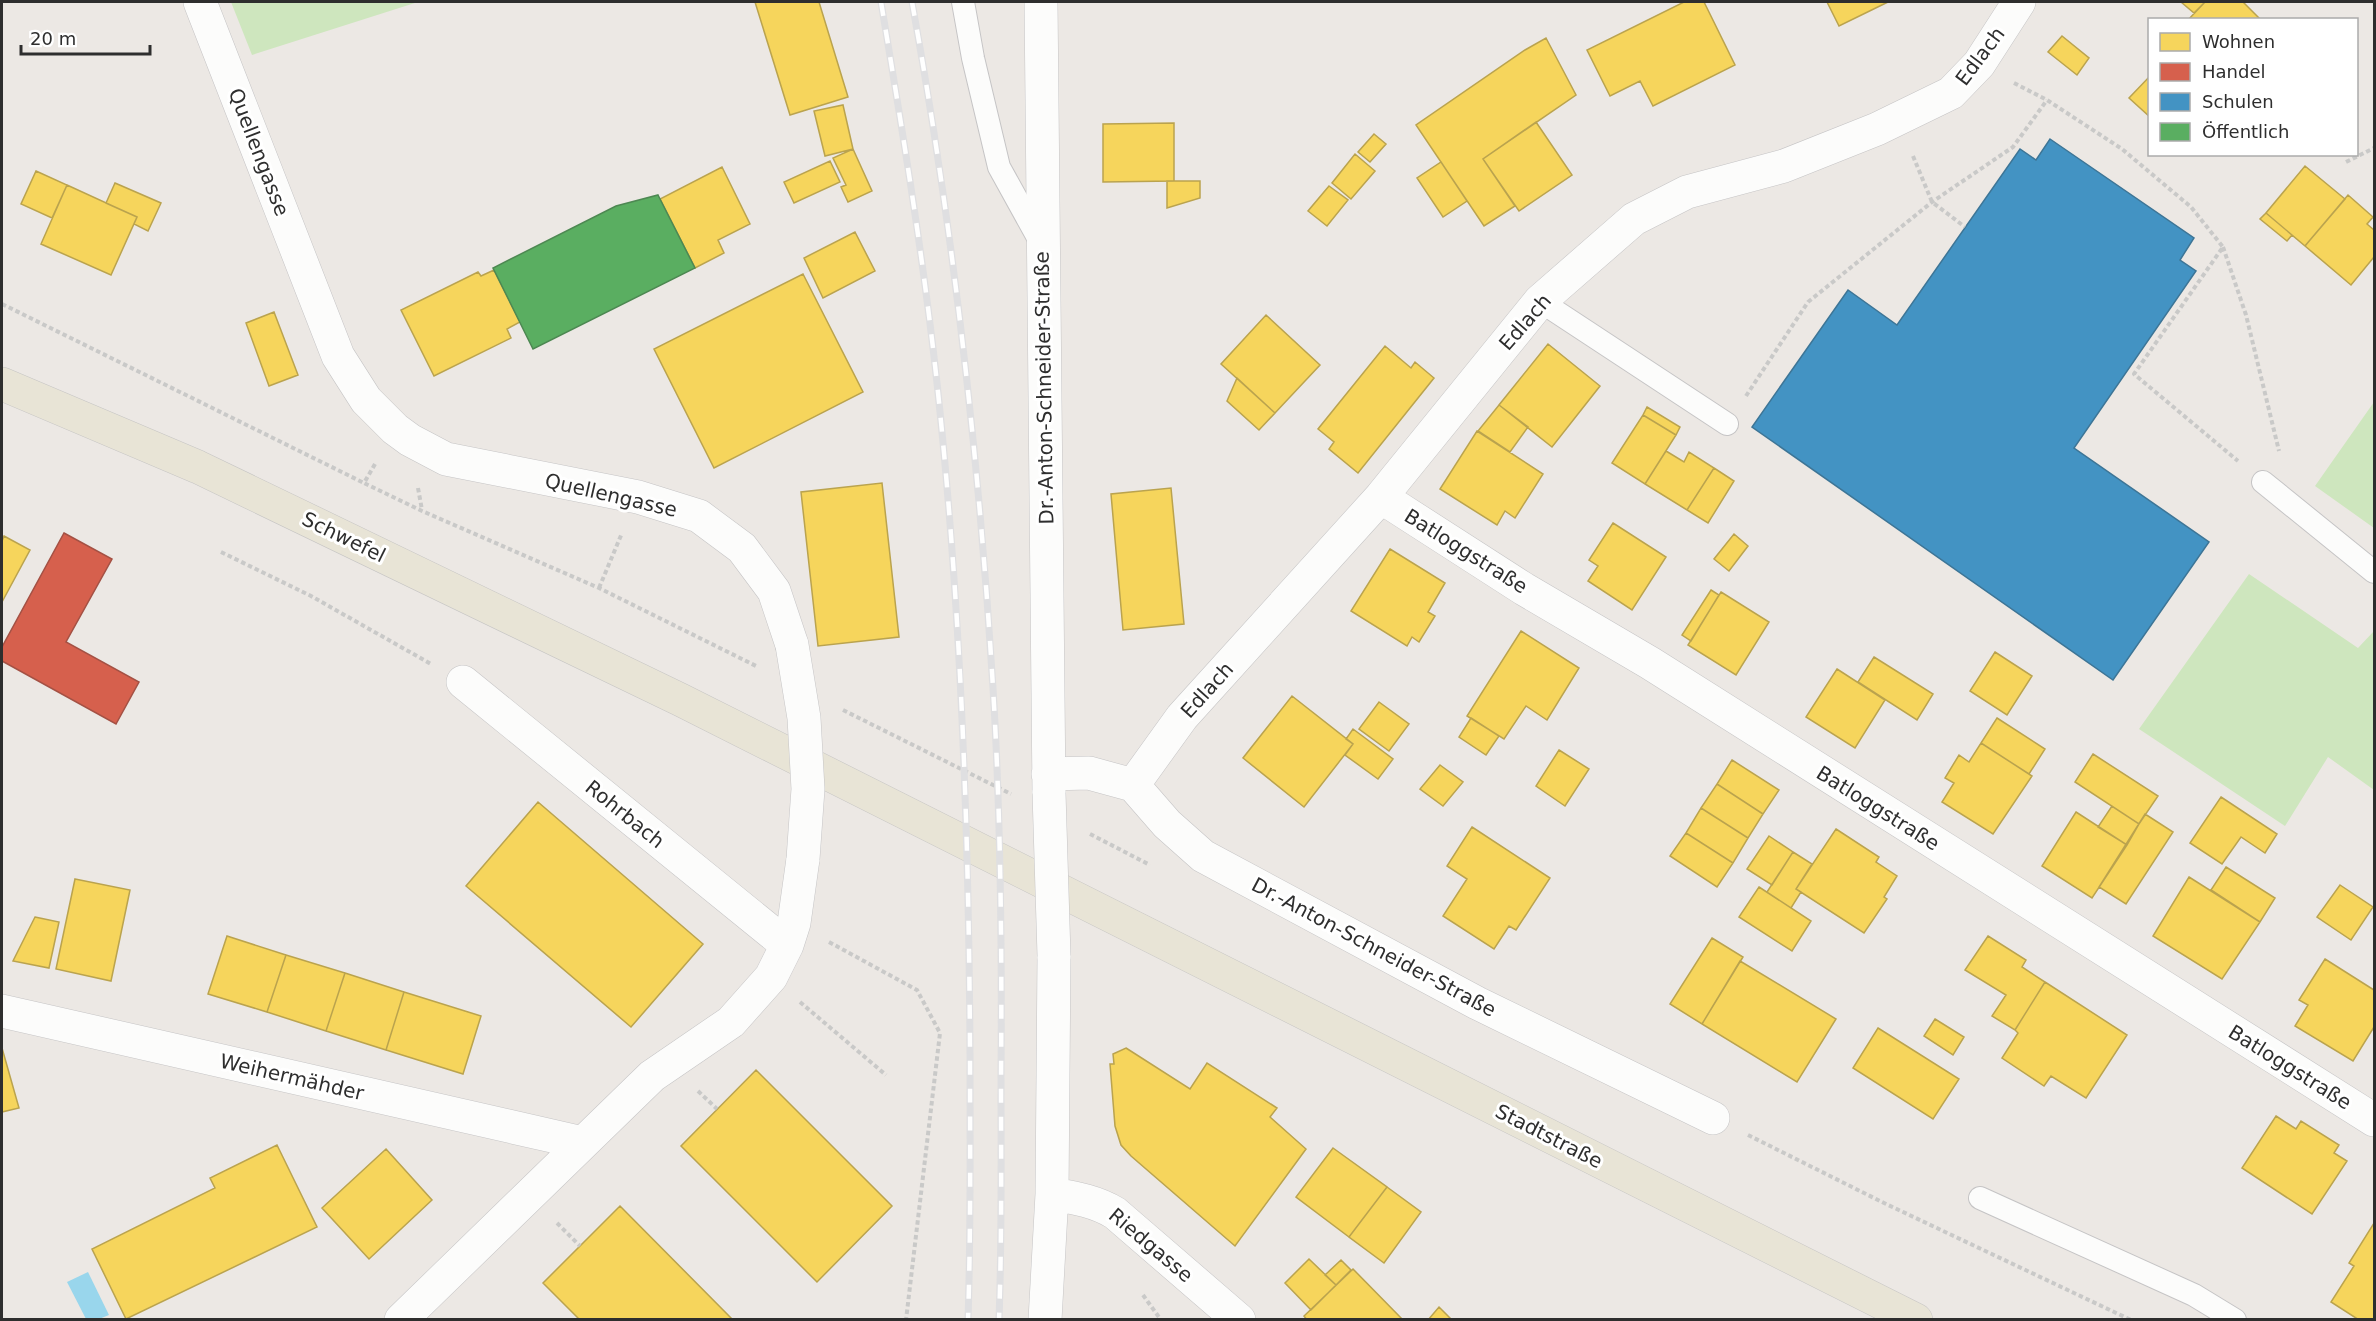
<svg xmlns="http://www.w3.org/2000/svg" width="2376" height="1321" viewBox="0 0 2376 1321" font-family="'DejaVu Sans',sans-serif">
<rect width="100%" height="100%" fill="#ece8e4"/>
<path fill="#cee6be" d="M231,2H418L252,55Z
M2374,402V528L2315,486Z
M2249,574L2358,648L2374,631V790L2328,757L2285,826L2139,729Z"/>
<path fill="#99d6ec" d="M88,1272L109,1315L99,1319H86L67,1282Z"/>
<path fill="#f6d55c" stroke="#baa34e" stroke-width="1.5" d="M755,2H819L848,97L790,115Z
M1684,2H1704L1735,65L1653,106L1640,81L1610,96L1587,50Z
M1827,2H1888L1839,26Z
M2181,2H2205L2194,13Z
M2205,2H2243L2261,20H2188Z
M2062,36L2089,58L2077,75L2048,52Z
M1546,38L1576,95L1483,159L1515,206L1484,226L1416,125L1525,50Z
M2150,76V117L2129,98Z
M843,105L853,149L825,156L814,111Z
M1536,122L1572,175L1519,211L1483,159Z
M1174,123V181L1103,182V124Z
M1374,134L1386,144L1370,162L1358,152Z
M853,149L872,191L848,202L841,187L846,185L833,158Z
M1355,154L1375,171L1351,199L1332,183Z
M830,161L840,182L794,203L784,182Z
M1441,162L1467,201L1443,217L1417,178Z
M2305,166L2345,199L2305,246L2266,213Z
M722,167L750,224L718,240L724,253L695,268L660,199Z
M36,171L67,185L52,218L21,204Z
M1167,181H1200V198L1167,208Z
M115,183L161,203L148,231L134,224L137,217L106,203Z
M67,185L137,217L111,275L41,244Z
M1329,186L1348,200L1327,226L1308,211Z
M2348,195L2373,217L2367,224L2374,230V257L2351,285L2305,246Z
M2266,213L2292,235L2287,241L2260,219Z
M855,232L875,271L823,298L804,258Z
M494,270L520,322L507,329L511,338L434,376L401,310L478,272L481,276Z
M803,274L863,392L714,468L654,349Z
M274,312L298,375L269,386L246,323Z
M1266,315L1320,365L1275,413L1221,364Z
M1548,344L1600,386L1552,447L1499,405Z
M1385,346L1411,368L1415,362L1434,378L1358,473L1329,449L1334,442L1318,429Z
M1237,378L1275,413L1259,430L1227,401Z
M1499,405L1528,427L1510,452L1478,431Z
M1647,407L1680,427L1676,435L1643,415Z
M1643,415L1676,435L1645,484L1612,463Z
M1477,431L1543,474L1515,518L1505,511L1497,525L1440,489Z
M1666,451L1684,462L1689,452L1714,468L1687,510L1645,484Z
M1714,468L1734,481L1708,523L1687,510Z
M882,483L899,637L818,646L801,492Z
M1171,488L1184,624L1123,630L1111,494Z
M1613,523L1666,557L1632,610L1588,581L1598,566L1589,560Z
M1734,534L1748,546L1729,571L1714,559Z
M4,536L30,550L2,602V541Z
M1390,549L1445,583L1428,612L1435,616L1419,642L1412,637L1407,646L1351,611Z
M1711,590L1719,595L1691,641L1682,635Z
M1721,592L1769,622L1736,675L1688,645Z
M1521,631L1579,668L1547,720L1526,706L1504,739L1467,716Z
M1995,652L2032,676L2007,715L1970,691Z
M1874,657L1933,694L1917,720L1858,682Z
M1837,669L1885,700L1855,748L1806,717Z
M1292,696L1353,744L1304,807L1243,758Z
M1379,702L1409,724L1389,751L1359,729Z
M1471,718L1499,736L1486,755L1459,737Z
M1997,718L2045,749L2029,774L1981,743Z
M1353,729L1393,759L1378,779L1345,755L1353,744L1346,739Z
M1981,743L2032,776L1993,834L1942,802L1954,783L1945,778L1959,755L1969,762Z
M1559,750L1589,769L1565,806L1536,786Z
M2093,754L2158,796L2139,824L2075,782Z
M1732,760L1779,790L1763,814L1717,784Z
M1440,765L1463,782L1443,806L1420,789Z
M1717,784L1763,814L1748,838L1701,808Z
M2221,797L2277,834L2265,853L2241,837L2222,864L2190,843Z
M538,802L703,944L631,1027L466,886Z
M2112,806L2139,824L2127,845L2098,827Z
M1701,808L1748,838L1733,863L1686,833Z
M2076,812L2127,845L2092,898L2042,866Z
M2145,814L2173,832L2126,904L2099,887Z
M1472,827L1550,878L1516,930L1509,926L1494,949L1443,916L1467,879L1447,866Z
M1836,829L1879,857L1876,862L1897,876L1884,897L1887,899L1864,933L1796,889Z
M1686,833L1733,863L1717,887L1670,856Z
M1769,836L1793,852L1772,885L1747,869Z
M1793,852L1812,864L1796,889L1801,892L1791,908L1767,892Z
M2226,867L2275,898L2260,922L2211,890Z
M2189,877L2260,922L2222,979L2153,936Z
M75,879L130,890L111,981L56,969Z
M2340,885L2373,907L2351,940L2317,917Z
M1759,887L1811,921L1792,951L1739,917Z
M35,917L59,922L49,968L13,961Z
M227,936L286,955L267,1012L208,994Z
M1988,936L2026,960L2022,967L2045,982L2015,1030L1992,1016L2006,995L1965,970Z
M1712,938L1743,957L1702,1024L1670,1004Z
M286,955L345,973L326,1031L267,1012Z
M2325,959L2374,990V1027L2353,1061L2295,1026L2308,1005L2299,1000Z
M1740,961L1836,1019L1797,1082L1702,1024Z
M345,973L404,992L386,1050L326,1031Z
M2045,982L2127,1035L2086,1098L2051,1076L2044,1086L2002,1058L2018,1033L2015,1030Z
M404,992L481,1016L463,1074L386,1050Z
M1935,1019L1964,1037L1953,1055L1924,1036Z
M1878,1028L1959,1079L1933,1119L1853,1068Z
M2,1048L19,1108L2,1112Z
M1126,1048L1190,1089L1207,1063L1277,1108L1270,1117L1306,1149L1235,1246L1131,1156L1121,1145L1115,1126L1110,1064H1114L1113,1054Z
M756,1070L892,1206L817,1282L681,1146Z
M2276,1116L2296,1129L2301,1121L2339,1145L2334,1153L2347,1161L2312,1214L2242,1168Z
M277,1145L317,1227L126,1319L92,1249L215,1188L210,1178Z
M1333,1148L1387,1187L1349,1237L1296,1197Z
M386,1149L432,1200L369,1259L322,1208Z
M1387,1187L1421,1212L1384,1263L1349,1237Z
M620,1206L733,1320H580L543,1283Z
M2374,1223V1320H2359L2331,1302L2354,1266L2349,1263Z
M1309,1259L1336,1285L1311,1310L1285,1283Z
M1341,1260L1351,1270L1336,1285L1325,1275Z
M1353,1269L1403,1320H1307L1304,1316Z
M1439,1307L1452,1320H1428Z"/>
<path fill="#d6604d" stroke="#a45144" stroke-width="1.5" d="M64,533L112,559L66,642L139,682L116,724L2,661V647Z"/>
<path fill="#4393c3" stroke="#3d7596" stroke-width="1.5" d="M2050,139L2194,238L2180,260L2196,271L2074,448L2209,542L2113,680L1752,427L1848,290L1897,325L2020,149L2036,160Z"/>
<path fill="#5aae61" stroke="#4d8852" stroke-width="1.5" d="M658,195L695,268L533,349L493,268L616,206Z"/>
<g fill="none" stroke-linecap="round" stroke-linejoin="round">
<g stroke="#c5c4c5" stroke-width="24">
<path id="service" d="M963,2L973,58L999,167L1041,243
M1540,301L1727,424
M2263,482L2374,572
M1980,1198L2194,1295L2235,1320"/>
</g>
<g stroke="#c5c4c5" stroke-width="34">
<path id="minor" d="M200,2L338,356L366,400L395,429L410,440L446,459L638,497L699,516L742,548L774,591L792,645
M1041,2L1049,793
M1381,497L1524,589L1650,663L2374,1120
M463,682L787,945
M1048,774L1089,773L1133,785L1167,824L1203,856L1477,1003L1713,1118
M1133,785L1182,717L1381,497L1540,301L1634,219L1687,192L1784,166L1877,129L1951,93L1979,64L2019,2
M2,1011L583,1143
M1052,1194C1075,1198 1095,1201 1115,1213L1239,1320
M401,1320L652,1076L731,1022L771,977L787,945L794,923L803,859
M1045,1320L1052,1194L1054,956"/>
</g>
<g stroke="#c6c5c4" stroke-width="34">
<path id="primary" d="M2,384L198,467L681,700L1916,1320"/>
</g>
<path stroke="#c9c9c8" stroke-width="4" stroke-dasharray="4.5 3" stroke-linecap="butt" d="M2014,83L2047,100L2122,149L2191,207L2223,247L2134,374L2238,461
M1913,156L1932,202L1965,227
M2346,162L2374,148
M2223,247L2246,315L2279,451
M2,304L364,483
M1746,396L1808,302L1932,202L2013,147L2047,100
M375,464L364,483L422,511L599,588L756,666
M418,488L422,510
M221,552L311,596L431,664
M599,588L622,533
M843,710L1011,794
M1090,834L1150,865
M829,942L917,990L940,1033L906,1320
M800,1002L886,1075
M698,1091L717,1109
M1748,1135L1884,1203L2131,1320
M557,1223L580,1246
M1143,1295L1161,1320"/>
<use href="#service" stroke="#fcfcfb" stroke-width="22"/>
<use href="#minor" stroke="#fcfcfb" stroke-width="33"/>
<use href="#primary" stroke="#e8e4d6" stroke-width="33"/>
<g stroke="#dfdfe1" stroke-width="7">
<path id="rail" d="M881,2C902,128 923,255 937,383C961,606 969,830 970,1054C970,1142 971,1231 968,1320
M912,2C953,228 979,458 993,688C1001,818 1002,949 1001,1080C1001,1160 1002,1240 999,1320"/>
</g>
<use href="#rail" stroke="#fff" stroke-width="4.5" stroke-dasharray="14" stroke-linecap="butt"/>
<g stroke="#c5c4c5" stroke-width="34" stroke-linecap="butt">
<path id="minor-bridge" d="M792,645L804,718L808,789L803,859
M1049,793L1054,956"/>
</g>
<use href="#minor-bridge" stroke="#fcfcfb" stroke-width="33"/>
</g>
<g text-anchor="middle" dominant-baseline="central" stroke-width="6" stroke-linejoin="round" paint-order="stroke">
<g font-size="20" fill="#2e2e2e" stroke="#fff">
<text transform="translate(1980 56) rotate(-53)">Edlach</text>
<text transform="translate(259 152) rotate(69)">Quellengasse</text>
<text transform="translate(1525 322) rotate(-49)">Edlach</text>
<text transform="translate(1044 388) rotate(-91)">Dr.-Anton-Schneider-Straße</text>
<text transform="translate(611 495) rotate(13)">Quellengasse</text>
<text transform="translate(344 537) rotate(26)">Schwefel</text>
<text transform="translate(1466 551) rotate(32)">Batloggstraße</text>
<text transform="translate(1207 690) rotate(-48)">Edlach</text>
<text transform="translate(1878 808) rotate(32)">Batloggstraße</text>
<text transform="translate(625 814) rotate(39)">Rohrbach</text>
<text transform="translate(1374 947) rotate(28)">Dr.-Anton-Schneider-Straße</text>
<text transform="translate(2290 1067) rotate(32)">Batloggstraße</text>
<text transform="translate(292 1077) rotate(13)">Weihermähder</text>
<text transform="translate(1549 1136) rotate(27)">Stadtstraße</text>
<text transform="translate(1151 1245) rotate(40)">Riedgasse</text>
</g>
</g>
<rect width="2376" height="1321" fill="none" stroke="#2e2e2e" stroke-width="6"/>
<rect x="2148" y="18" width="210" height="138" fill="#ffffff" stroke="#ababab" stroke-width="1.5"/>
<rect x="2160" y="33" width="30" height="18" fill="#f6d55c" stroke="#ababab" stroke-width="1.5"/>
<text x="2202" y="48" font-size="18" fill="#2e2e2e">Wohnen</text>
<rect x="2160" y="63" width="30" height="18" fill="#d6604d" stroke="#ababab" stroke-width="1.5"/>
<text x="2202" y="78" font-size="18" fill="#2e2e2e">Handel</text>
<rect x="2160" y="93" width="30" height="18" fill="#4393c3" stroke="#ababab" stroke-width="1.5"/>
<text x="2202" y="108" font-size="18" fill="#2e2e2e">Schulen</text>
<rect x="2160" y="123" width="30" height="18" fill="#5aae61" stroke="#ababab" stroke-width="1.5"/>
<text x="2202" y="138" font-size="18" fill="#2e2e2e">Öffentlich</text>
<path d="M21 45v9h129v-9" fill="none" stroke="#2e2e2e" stroke-width="3"/>
<text x="30" y="45" font-size="18" fill="#2e2e2e" stroke="#ffffff" stroke-width="4.5" paint-order="stroke">20 m</text>
</svg>
